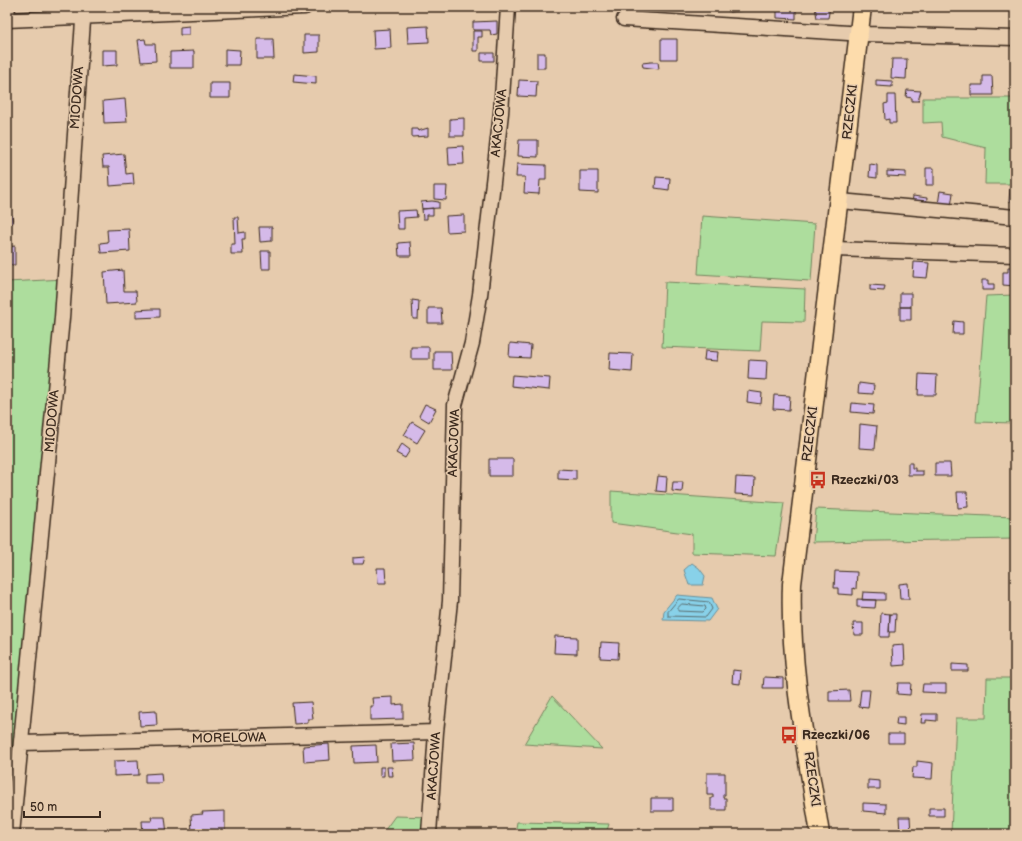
<svg xmlns="http://www.w3.org/2000/svg" width="1022" height="841" viewBox="0 0 1022 841" font-family="'Balsamiq Sans',sans-serif">
<rect width="100%" height="100%" fill="#e6cbad"/>
<filter id="ink" filterUnits="userSpaceOnUse"><feTurbulence type="fractalNoise" baseFrequency=".025" numOctaves="2"/><feDisplacementMap in="SourceGraphic" scale="8" xChannelSelector="R" yChannelSelector="G"/><feConvolveMatrix kernelMatrix="1 2 1 2 8 2 1 2 1" color-interpolation-filters="sRGB"/></filter>
<g filter="url(#ink)">
<path fill="#addd9d" stroke="#74845e" d="M923,98H1015V184H985L986,148L942,137L941,122L923,123Z
M702,216L815,224L811,281L698,274Z
M65,279L7,834V282Z
M665,282L805,289L804,322L762,321L760,351L662,347Z
M1015,295V423L976,422L986,296Z
M611,491L784,503L776,556L692,553V534L611,523Z
M816,509L1015,517V539L813,542Z
M987,678H1015V834H951L956,718H986Z
M552,696L602,749L524,744Z
M395,816L431,817L429,834H382Z
M517,822L609,824L606,834H515Z"/>
<path fill="#88d1e9" stroke="#698e98" d="M692,563L699,568L705,576L703,585H689L684,570Z
M677,595L712,598L717,609L708,621L663,620L664,611Z"/>
<g fill="none" stroke-linecap="round" stroke-linejoin="round">
<path stroke="#5a6d6f" stroke-width="1" d="M679,599L709,602L712,609L706,617L668,616V612Z
M682,604L705,606L706,609L703,612L678,611V608Z"/>
</g>
<path fill="#d5bae9" stroke="#3b2a1e" d="M728,7H749V10L729,12Z
M777,7H796V19L777,18Z
M815,7H830L828,18H817Z
M497,21V34L491,35L490,30H473V22Z
M189,26V35H180V27Z
M428,26L429,42L408,43L407,27Z
M390,29L391,48L374,49L373,30Z
M473,31H482V37H478V51H473Z
M304,35H319V52L304,53Z
M145,39L146,44H155L156,61L141,62L138,40Z
M257,39H273L274,59H257Z
M661,39H677V59H661Z
M225,49L240,50L239,65H225Z
M102,50H117V65L102,66Z
M194,51V68H170V52Z
M481,53H494V61H481Z
M537,53H545V68H537Z
M892,59H907L906,79L891,78Z
M651,62H658L659,69L643,67L642,63Z
M1013,66H1015V91H1012Z
M294,74L316,76V84L293,82Z
M983,76H992L993,95H971V85H983Z
M519,80L537,81L536,97L518,96Z
M876,80L892,81V87L876,86Z
M210,83H230V98H210Z
M907,90L921,91L918,101H912V98L906,97Z
M888,95H895L896,123H889V119L885,120L884,104L888,103Z
M125,99L127,122L104,123L103,101Z
M464,118V136H450V119Z
M428,128V136L412,137V129H417L418,131Z
M519,140H538V157L518,156Z
M463,146L464,164L449,165L448,147Z
M124,154L126,174L133,173L134,184L110,186L109,167H103L102,156Z
M517,164L546,165V180H540L539,194L524,193L525,177H516Z
M870,164L877,165V178L869,177Z
M926,168H934V185H926Z
M580,171H598V193L580,192Z
M887,171L906,172V177L887,176Z
M656,177L670,178L669,190L655,188Z
M434,186H447L446,200L434,199Z
M1010,188L1015,189V201H1009Z
M940,191L953,193L951,207L938,205Z
M913,196L927,198L926,205L912,204Z
M432,201L439,202V208L422,209L421,202Z
M7,205L8,215H12L13,223L7,224Z
M433,208V215H427V219H423L422,209Z
M416,210L417,217L404,218V229H398L397,211Z
M464,215V231L447,232L446,216Z
M234,217H238L239,233L245,232V239H242L243,254H231V244H235Z
M259,227H272V241L260,242Z
M129,229L130,251L101,253L100,243L108,242L107,230Z
M410,242L411,256H399L398,243Z
M15,246V265H7V247Z
M261,251H270V269H262Z
M914,262L929,263L927,278L913,277Z
M1008,267H1015V286L1003,285V272H1008Z
M123,270L124,291H136L137,302L106,304L104,272Z
M982,280H988V284H994V290H982Z
M870,285L885,286L884,291L870,290Z
M900,293H911V307H900Z
M412,300L419,301L418,319H413Z
M900,307H911V320H900Z
M428,308H441L442,323H428Z
M152,309H160V317L136,318V310Z
M954,321L963,322V334H953Z
M510,343L531,345L530,358L509,357Z
M411,347H429V359H411Z
M434,351H451L452,370H434Z
M705,351L718,352L717,361L704,360Z
M610,353L633,354L632,372L609,370Z
M749,360L767,361L766,380L748,379Z
M919,374L937,375L936,395H918Z
M512,375L550,378L549,390L511,386Z
M859,383L874,385L873,394L858,393Z
M748,391L762,393L761,404L747,402Z
M774,395L790,396L789,410L773,409Z
M852,403L874,405L873,414L851,412Z
M425,404L436,409L429,422L419,416Z
M412,422L425,430L417,443L404,435Z
M860,424L877,426L875,449L859,448Z
M402,444L410,450L405,458L396,453Z
M489,459H513V476H489Z
M908,463H912V468H915V471H923V475H908Z
M935,463H950L951,476H935Z
M558,469L576,470V480L558,479Z
M658,476L667,477L666,492L656,491Z
M736,477L755,478L754,495L735,494Z
M673,482H683L682,492L672,491Z
M957,492H967L968,507L958,508Z
M365,557L363,564H353V558Z
M377,568H385L386,583H378Z
M835,571L857,572L856,589L853,588V595L838,594V588H834Z
M908,583L909,599H900L899,584Z
M863,592L885,593V600H862Z
M857,599L876,600L875,608L857,607Z
M881,613L890,614L889,637H880Z
M890,614H896L895,632H889Z
M853,623H863V635H854Z
M555,636L577,637V654L554,653Z
M601,642L619,643L618,659L600,658Z
M904,645L905,665L893,666L892,646Z
M952,664L968,665V671H952Z
M733,670L741,671L740,684L732,683Z
M764,677L783,678V688H763Z
M898,683H911L910,695L897,694Z
M923,684H946V693L922,692Z
M849,690L850,701H829V691Z
M861,690H870L868,708L859,707Z
M393,697V705L403,704V719L370,720V706H373L372,698Z
M311,702L313,719H308V723L294,724L292,703Z
M156,711L157,725L140,726L139,712Z
M922,714H937V721L926,720V723H921Z
M897,717H904V725L896,724Z
M888,734H904V743H888Z
M414,743L415,760L392,761L391,744Z
M329,744L330,760L304,762L303,746Z
M376,745L377,762L354,763L353,746Z
M138,760L139,775L114,776V761Z
M917,761L933,763L932,779L912,778L913,767H917Z
M380,767H384V776H380Z
M387,767H392L393,776H388Z
M161,773L162,783H145V774Z
M707,773H725V795H723V798H726V810H711V798H713V795H707Z
M868,780L880,781V789H868Z
M651,798H673V811H651Z
M863,803L886,804V813L863,811Z
M929,808H944V816H929Z
M225,811V834H192L191,815L203,814L202,812Z
M151,817H165L167,834H143L142,821H152Z
M899,817H910L911,834H900Z"/>
<g fill="none" stroke-linecap="round" stroke-linejoin="round">
<g stroke="#3b2a1e" stroke-width="17">
<path id="minor" d="M7,14L8,7
M624,19L864,34L1015,38
M7,20L305,7
M840,201L1015,217
M834,249L1015,255
M22,743L436,732
M12,834L62,318L84,7
M429,834L436,732L450,601L455,405L472,343L480,295L501,113L508,7"/>
</g>
<g stroke="#3b2a1e" stroke-width="21">
<path id="major" d="M820,834C807,752 789,668 792,584L862,7"/>
</g>
<use href="#minor" stroke="#e6cbad" stroke-width="14"/>
<use href="#major" stroke="#fddcac" stroke-width="18"/>
</g>
</g>
<defs>
<g id="bus-bare" transform="scale(1.38)"><path d="M-5-6H5V4H4V6H2V4H-2V6H-4V4H-5ZM-3.5-4V0h7V-4ZM-3.5 1.2v1.5H-2V1.2ZM2 1.2v1.5H3.5V1.2Z" fill="#c8321e" stroke="#e6cbad" stroke-width="2.5" paint-order="stroke"/></g>
</defs>
<g fill-rule="evenodd">
<use href="#bus-bare" x="818" y="480"/>
<use href="#bus-bare" x="789" y="735"/>
</g>
<g text-anchor="middle" dominant-baseline="central" stroke-width="3" stroke-linejoin="round" paint-order="stroke">
<g font-size="13" fill="#3b2a1e" stroke="#e6cbad">
<text transform="translate(77 98) rotate(-86)">MIODOWA</text>
<text transform="translate(850 112) rotate(-84)">RZECZKI</text>
<text transform="translate(499 123) rotate(-84)">AKACJOWA</text>
<text transform="translate(52 421) rotate(-85)">MIODOWA</text>
<text transform="translate(810 434) rotate(-83)">RZECZKI</text>
<text transform="translate(454 443) rotate(-88)">AKACJOWA</text>
<text transform="translate(229 738) rotate(-1)">MORELOWA</text>
<text transform="translate(434 766) rotate(-86)">AKACJOWA</text>
<text transform="translate(812 779) rotate(82)">RZECZKI</text>
</g>
<g font-size="13" font-weight="bold" fill="#3b2a1e" stroke="#e6cbad" text-anchor="start">
<text x="831" y="480">Rzeczki/03</text>
<text x="802" y="735">Rzeczki/06</text>
</g>
</g>
<rect width="1022" height="841" fill="none" stroke="#e6cbad" stroke-width="24"/>
<rect x="12" y="12" width="998" height="817" fill="none" stroke="#3b2a1e" stroke-width="1.5" filter="url(#ink)"/>
<path d="M24 811v6h76v-6" fill="none" stroke="#3b2a1e" stroke-width="2"/>
<text x="30" y="811" font-size="12" fill="#3b2a1e" stroke="#e6cbad" stroke-width="3" paint-order="stroke">50 m</text>
</svg>
